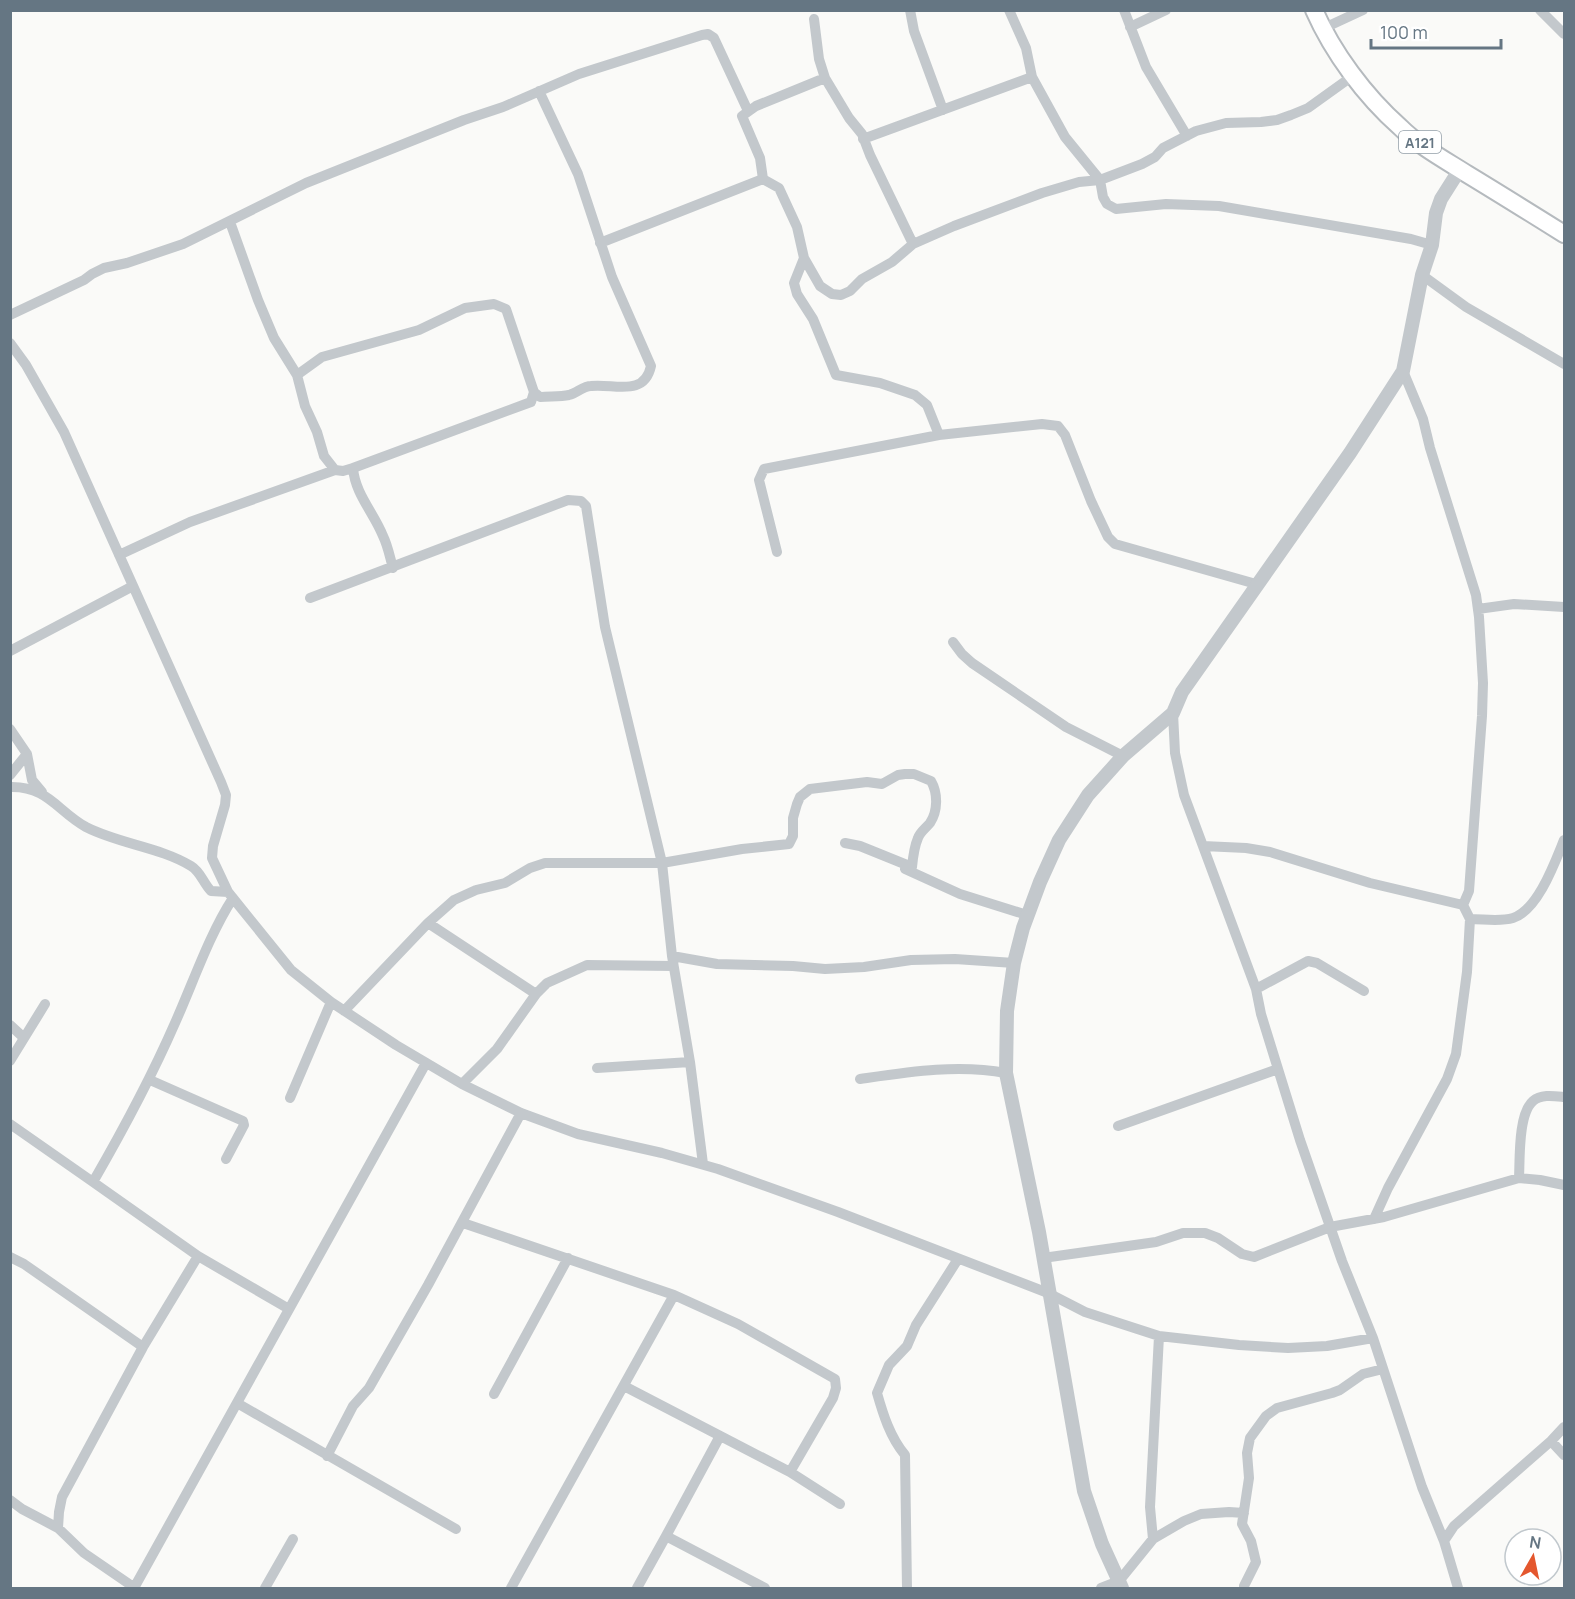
<svg xmlns="http://www.w3.org/2000/svg" width="1575" height="1599" viewBox="0 0 1575 1599" font-family="Manrope,sans-serif">
<rect width="100%" height="100%" fill="#fafaf8"/>
<g fill="none" stroke-linecap="round" stroke-linejoin="round">
<g stroke="#b5babe" stroke-width="20">
<path id="primary" d="M1314,10C1333,53 1365,96 1400,127C1419,146 1445,160 1467,174C1500,194 1532,214 1564,234"/>
</g>
<path stroke="#c3c8cc" stroke-width="10" d="M910,10L914,31L943,110
M1009,10L1026,48L1032,77L1065,137L1100,180L1103,197L1107,204L1116,209L1166,204L1219,206L1411,239L1432,245
M1124,10L1146,67L1187,136
M1540,10L1564,34
M814,19L819,59L825,78L849,118L862,134L870,155L913,244
M1130,27L1166,10
M1322,29L1363,10
M825,78L756,106L742,116L760,158L763,179L779,188L797,227L804,258L794,283L797,294L813,319L836,375L880,383L915,395L927,405L939,435
M863,139L1032,77
M230,222L258,300L274,338L297,375L305,406L317,432L324,456L335,470L343,471L353,468C355,494 374,513 383,536C388,546 390,558 393,568
M600,243L763,179
M804,258L820,286L832,294L841,295L850,291L862,279L892,262L913,244L954,226L1042,193L1079,182L1100,180L1142,164L1155,157L1163,148L1196,131L1226,123L1261,122L1277,120L1291,115L1308,108L1354,75
M1422,275L1466,307L1564,364
M10,315L84,280L92,274L104,268L127,263L183,244L306,183L464,120L503,107L579,74L702,35L708,34L714,38L748,111
M10,343L26,365L64,432L221,782L226,795L225,805L213,846L212,858L228,892L291,970L331,1002L396,1045L462,1084L521,1113L578,1134L662,1153L718,1169L838,1212L1048,1293L1085,1312L1159,1336L1239,1345L1288,1348L1327,1346L1373,1338
M297,375L322,357L419,330L465,308L494,304L506,309L534,392L531,402L353,468
M534,392L540,397C549,396 560,397 569,395C577,393 583,386 591,386C613,383 644,398 651,366L612,277L578,174L539,91
M777,552L759,480L764,469L939,435L1042,424L1058,426L1065,435L1091,501L1108,537L1115,544L1256,584
M119,555L190,522L335,470
M310,598L568,500L581,501L586,506L605,627L662,863L672,956L690,1062L703,1164
M1478,609L1514,604L1564,607
M953,642L962,654L972,663L1066,727L1123,756
M10,651L133,586
M1173,713L1175,753L1184,795L1256,989L1261,1014L1300,1140L1342,1261L1373,1338L1422,1487L1444,1541L1458,1588
M10,729L27,754L32,780L42,792
M10,775L27,754
M10,787C48,786 57,811 86,827C119,844 160,847 191,866C201,872 203,883 211,891L228,892
M845,843L860,846L912,867L905,869L960,894L1027,915
M1203,846L1246,848L1270,852L1370,883L1463,905
M1470,919C1484,919 1500,922 1513,918C1538,910 1555,862 1564,840
M428,923L536,994
M672,956L717,964L793,966L825,969L864,967L911,960L955,959L1014,963
M1256,989L1308,961L1317,963L1364,991
M344,1011L428,923L454,900L476,890L505,883L530,868L545,863H662L742,849L789,844L793,836V818L797,804L800,797L810,789L867,782L882,784L898,775L905,774H914L931,781C938,793 938,811 930,823C926,828 920,832 918,838C914,847 913,857 912,867
M10,1025L23,1037
M10,1061L45,1004
M597,1068L690,1062
M860,1079C908,1072 957,1064 1006,1073
M150,1080L243,1121L244,1125L226,1159
M462,1084L497,1049L536,994L547,983L587,965L673,966
M290,1098L331,1002
M10,1124L93,1182C123,1130 151,1078 175,1023C193,983 209,935 233,898
M1118,1126L1278,1069
M1519,1178C1520,1159 1518,1114 1533,1101C1541,1094 1554,1096 1564,1097
M93,1182L198,1256L289,1309
M1374,1219L1388,1188L1447,1079L1456,1054L1467,972L1470,919L1463,905L1469,891L1482,716L1483,683L1479,617L1476,595L1430,448L1423,419L1403,371
M463,1223L674,1295L738,1324L835,1379L836,1388L833,1398L790,1472
M10,1257L24,1264L143,1347
M1043,1258L1156,1242L1183,1233H1205L1218,1238L1242,1254L1254,1257L1330,1227L1384,1217L1519,1178L1540,1180L1564,1185
M624,1386L790,1472L840,1504
M494,1394L568,1258
M237,1403L456,1529
M720,1436L666,1536L765,1588
M1551,1441L1564,1455
M327,1456L353,1406L369,1388L428,1285L521,1113
M10,1500L22,1509L58,1528L84,1553L135,1588
M58,1528L59,1512L62,1497L143,1347L198,1256
M1153,1539L1150,1507L1159,1336
M1444,1541L1454,1526L1551,1441L1564,1427
M134,1588L426,1063
M265,1588L293,1539
M511,1588L674,1295
M637,1588L666,1536
M907,1588L905,1455C890,1437 883,1414 877,1393L889,1365L907,1346L916,1325L958,1259
M1101,1588L1119,1581L1153,1539L1184,1521L1201,1514L1229,1512L1244,1513
M1244,1588V1586L1256,1562L1251,1541L1242,1524L1249,1478L1247,1453L1250,1438L1266,1416L1277,1408L1332,1393L1340,1390L1363,1374L1383,1369"/>
<path stroke="#c3c8cc" stroke-width="14" d="M1122,1588L1102,1544L1084,1491L1039,1232L1006,1073L1007,1011L1014,963L1023,928L1040,882L1059,840L1088,795L1123,756L1173,713L1182,692L1350,453L1403,371L1422,275L1432,245L1436,213L1441,199L1460,169"/>
<use href="#primary" stroke="#fff" stroke-width="16"/>
</g>
<g text-anchor="middle" dominant-baseline="central" stroke-width="6" stroke-linejoin="round" paint-order="stroke">
<rect fill="#fff" stroke="#939fa8" stroke-width="1.5" x="1399" y="131" width="42" height="22" rx="4.5"/>
<g font-size="14" font-weight="bold" fill="#657683">
<text x="1420" y="142">A121</text>
</g>
</g>
<rect width="1575" height="1599" fill="none" stroke="#657683" stroke-width="24"/>
<g transform="translate(1533 1557) rotate(9)"><circle r="28" fill="#ffffff" stroke="#c1c8cd" stroke-width="1.5"/>
<path d="M0-4.5L10 22L0 15L-10 22Z" fill="#e4572e"/>
<text y="-9" font-size="16" font-weight="bold" text-anchor="middle" fill="#657683">N</text>
</g>
<path d="M1371 39v9h130v-9" fill="none" stroke="#657683" stroke-width="3"/>
<text x="1380" y="39" font-size="18" fill="#657683" stroke="#ffffff" stroke-width="4.5" paint-order="stroke">100 m</text>
</svg>
